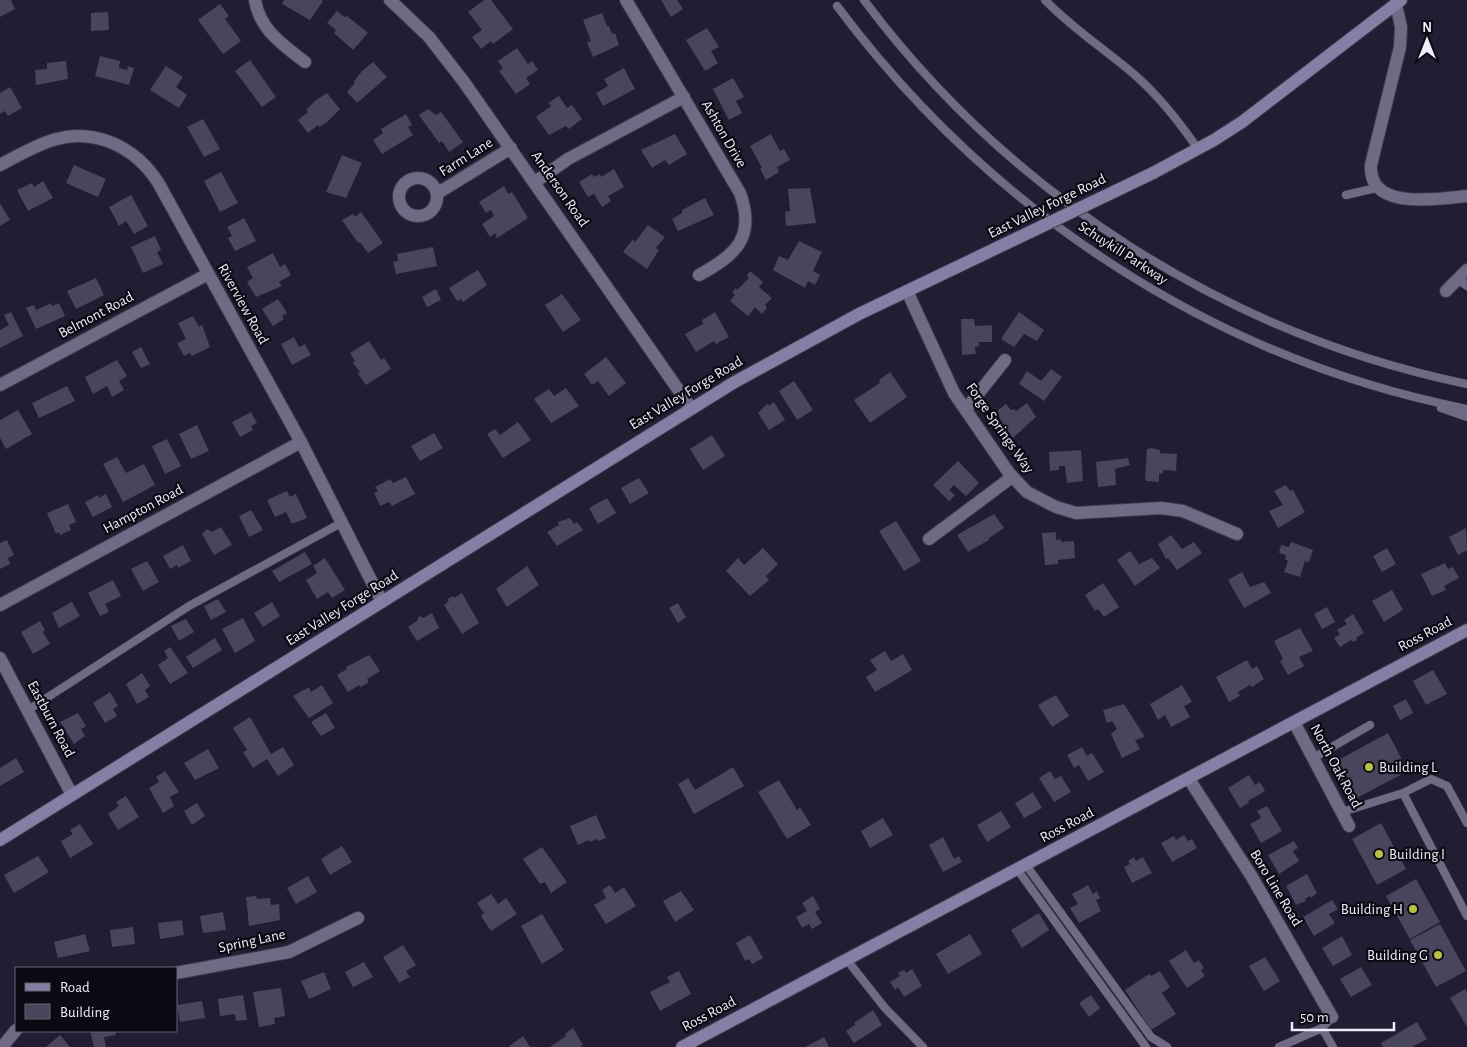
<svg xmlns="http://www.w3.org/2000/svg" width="1467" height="1047" viewBox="0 0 1467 1047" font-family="'Alegreya Sans',sans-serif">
<rect width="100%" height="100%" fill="#221d32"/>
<path fill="#49455d" d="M0,0H11L15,9L0,17Z
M284,0H321L323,1L310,20L282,4Z
M484,0H491L513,29L493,44L491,41L481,49L472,37L482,30L468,12Z
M661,0H677L683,9L671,17Z
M220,4L229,16L225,19L241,41L223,54L198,20Z
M337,11L344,17L347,16L368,33L353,50L334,33L336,30L327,23Z
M108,12L109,30L91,31V13Z
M602,13L607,26H609L612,34L615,33L619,45L593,57L587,42L591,41L583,20Z
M707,28L719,47L711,51L718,63L705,71L686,40Z
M517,48L528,64L532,61L538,70L526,78L530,84L516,94L499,71L503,68L498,61Z
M100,56L120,61L119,68L127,70L128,66L134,68L129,85L95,76Z
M250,60L276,97L262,107L235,71Z
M66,61L68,79L36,85L35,70L47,69V63Z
M373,62L387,77L357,103L347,92L355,83L354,81L363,70Z
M166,66L183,77L176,87L187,95L179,108L150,90Z
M624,68L635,89L603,106L596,93L608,86L604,79Z
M733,78L744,97L736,101L742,113L729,120L713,89Z
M10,87L22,108L8,116L5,111L0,114V93Z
M327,93L340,109L326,123L319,127L318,125L308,133L298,120L308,112L306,110L316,100Z
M559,96L567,108L572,105L582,119L569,129L566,126L549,135L536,117L551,106L548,103Z
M428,109L436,115L441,112L463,142L449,152L442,141L439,143L419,115Z
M406,114L412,125L408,127L413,135L382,154L373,140L383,133L381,129Z
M203,119L220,149L204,157L187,127Z
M675,134L687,154L669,165L665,160L652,168L641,150Z
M771,134L780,151L784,149L790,160L777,167L779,172L766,180L760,169L762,168L750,146Z
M342,155L362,163L346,198L326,192Z
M74,165L106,179L98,197L66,183Z
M614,169L624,187L608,196L611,201L602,207L594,194L588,197L579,182L592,174L594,177L600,174L601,177Z
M221,172L238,203L220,212L204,181Z
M43,181L53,198L28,211L17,190L32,183L34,187Z
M504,186L508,194L512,192L528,218L497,238L495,233L490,237L482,224L494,216L491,210L486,213L479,202Z
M810,188L816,223L786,226L785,212L790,211L788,189Z
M131,195L148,226L134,234L126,221L119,226L109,207Z
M705,198L714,215L678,231L672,219L682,213V210Z
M0,203L10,220L0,226Z
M361,212L383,243L368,253L360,242L358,243L342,220L353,214L355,217Z
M244,218L256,241L235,251L228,238L232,236L227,227Z
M648,225L665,237L656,248L659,250L647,269L623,252L633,239L635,242Z
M155,236L161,250L157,252L163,264L143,273L131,247Z
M799,241L822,252L813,271L820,275L815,285L808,281L805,288L773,270L779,256L788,260Z
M433,247L437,266L396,274L393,262L398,261L397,254Z
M273,253L280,267L285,264L291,275L279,282L282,286L256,297L247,282L253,278L247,267Z
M478,270L487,285L463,302L461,299L457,301L449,288Z
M750,271L763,282L759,287L772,298L765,305L767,308L762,314L755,307L748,316L730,301L735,295L732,292L736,288L737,290L749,278L747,276Z
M96,278L104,295L76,309L67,291Z
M436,289L441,300L427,307L422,297Z
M562,294L581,320L563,332L545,305Z
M278,299L287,313L282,316L284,319L273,326L262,309Z
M51,303L52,306L59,303L65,316L36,329L26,308L34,305L36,310Z
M11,312L23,336L0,348V330L9,325L4,315Z
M715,312L729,337L716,344L714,341L696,352L685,334L703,324L702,320Z
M1019,312L1044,330L1037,341L1024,334L1014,347L1001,339Z
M193,316L199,327L202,325L210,347L192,356L190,353L184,356L177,343L186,339L178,323Z
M961,319H974L975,326L992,325V342H979V346L975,347L976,354L962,355Z
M294,337L299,347L305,344L311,355L292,365L281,344Z
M369,341L381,360L384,358L391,369L366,385L358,374L360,372L353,363L355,361L350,353Z
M141,347L150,364L141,368L132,352Z
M606,357L626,383L609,396L598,381L592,385L584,374Z
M117,360L127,376L119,381L124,390L112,397L107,386L93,394L85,377Z
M1051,369L1062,377L1044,401L1019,384L1027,371L1041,381Z
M890,372L907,397L870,423L854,400L880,383L879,380Z
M794,381L813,410L797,420L779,391Z
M67,386L75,401L39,418L32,403Z
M566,388L579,406L551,423L534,399L549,389L554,396Z
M774,402L785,420L769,430L758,413L767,404L769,406Z
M1027,403L1036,417L1013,438L1001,421L997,411L1006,404L1011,410L1014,409L1016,411Z
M18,410L32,434L6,449L0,438V420Z
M251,412L257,423L251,426L253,430L240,437L232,422Z
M518,422L531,440L503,458L487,434L495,429L500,435Z
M197,425L209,451L191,459L179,434Z
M434,433L443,448L420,461L411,446Z
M712,435L725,456L703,470L690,449Z
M167,439L181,466L165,474L152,446Z
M1152,448L1160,450V453L1177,454L1176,471L1163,470V474L1159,473V482L1146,481L1145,479L1147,449Z
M1081,450L1083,481L1067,483L1065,466H1059V470L1050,471L1049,452Z
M117,457L126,473L144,464L155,485L123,502L103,464Z
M1128,458L1130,465L1115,469L1116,485L1098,487L1096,462Z
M958,461L979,483L966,496L954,485L949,490L955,495L949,501L933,485Z
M406,477L415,494L392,506L389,502L380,506L374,493L378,491L375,487L390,479L393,483Z
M639,478L649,493L630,504L621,488Z
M1286,485L1290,491L1293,490L1305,512L1278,528L1269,511L1283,505L1274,491Z
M287,491L290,497L296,494L307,518L292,524L286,512L275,517L267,500Z
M106,494L112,507L93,517L85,502L98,495L99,498Z
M607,498L616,513L598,524L589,508Z
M68,504L76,522L69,525L71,530L60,535L59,532L56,534L47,513Z
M251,510L263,530L249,537L239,516Z
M994,514L1004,528L989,538V540L968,552L957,535Z
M570,518L574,524L577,522L583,530L557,546L547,532L559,525L558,522Z
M896,521L921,561L904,571L879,531Z
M221,527L232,545L214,555L202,534L207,529L212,532Z
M1466,528L1467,550L1458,555L1449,537Z
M1056,532V540L1061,539V542L1074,541L1075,558L1058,560V564L1045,565L1042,533Z
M1171,535L1182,549L1194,542L1202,553L1177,570L1168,558L1166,559L1158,544Z
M7,540L14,555L8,558L10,564L0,569V543Z
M1291,542L1313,550L1309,562L1305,561L1300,577L1284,572L1288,561L1285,559L1286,555L1279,553L1281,545L1289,547Z
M183,545L191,561L178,568L177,565L170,569L163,556Z
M763,548L778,564L766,576L769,580L750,596L726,571L738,558L744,565Z
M1387,548L1396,564L1382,572L1373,556Z
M1130,551L1139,564L1152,558L1160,568L1135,586L1117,560Z
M305,552L312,564L279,582L272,571Z
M325,558L345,590L332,598L328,592L317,599L306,580L317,573L313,566Z
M147,561L159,582L143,591L131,569Z
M1445,563L1448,569L1453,567L1459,578L1444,586L1446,590L1432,596L1421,574Z
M527,566L539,585L507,607L496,589Z
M1242,572L1250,587L1264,582L1271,593L1244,608L1228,580Z
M113,580L121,596L105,604L109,612L100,616L88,593Z
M1103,583L1119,607L1104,617L1098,609L1095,611L1085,595Z
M1392,590L1403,610L1384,622L1372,601Z
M462,593L479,623L462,634L444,605L449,601L447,599L453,596L454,598Z
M218,599L226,612L211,620L204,606Z
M72,602L80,616L59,628L52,613Z
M272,602L280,616L263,627L254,613Z
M678,603L686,617L678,623L669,608Z
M1327,607L1335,622L1322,629L1314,614Z
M432,613L439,628L417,641L408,627L418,620L417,618L421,616L423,618Z
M1353,614L1364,633L1356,638L1357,640L1353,642L1351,640L1340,647L1334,638L1340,634L1337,630L1347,624L1344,620Z
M243,618L255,641L235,653L222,629Z
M186,619L194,632L179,641L171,626Z
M40,621L45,630L43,632L50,644L33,654L21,632Z
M1300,628L1313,651L1299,657L1304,666L1288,675L1280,661L1283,659L1274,641Z
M215,638L222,650L193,668L186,657Z
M170,647L188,673L170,684L158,665L168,658L164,651Z
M885,651L891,661L903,654L912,670L875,692L866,677L877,670L870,660Z
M369,655L380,671L367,679L369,682L361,687L359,685L348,692L337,675L347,669L346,667Z
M1247,660L1252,669L1257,666L1264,679L1252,687L1250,685L1238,692L1240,696L1229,702L1216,677Z
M1433,670L1447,694L1426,705L1413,681Z
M142,673L150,686L145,690L149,697L137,704L126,684Z
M322,685L333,703L309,718L293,696L309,687L311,692Z
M1182,685L1192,702L1184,706L1190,717L1171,727L1165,715L1158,720L1150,704Z
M110,692L118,706L113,709L117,716L105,723L93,703Z
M1056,695L1069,716L1052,727L1038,705Z
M1406,699L1413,713L1400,720L1393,706Z
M1124,704L1145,737L1135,740L1140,749L1122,758L1111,734L1117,729L1112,721L1107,723L1103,710Z
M78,713L86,726L81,729L85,736L74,744L60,722Z
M326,713L335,728L321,736L311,722Z
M250,717L271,754L283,747L294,765L278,776L267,759L253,768L243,752L247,750L233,728Z
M1388,733L1408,771L1351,801L1331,764Z
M1082,747L1087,756L1092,753L1104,772L1088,781L1079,765L1074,768L1067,755Z
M208,749L219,768L195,780L184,763Z
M16,758L24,772L0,786V768Z
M733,767L744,786L694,814L678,784L688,778L695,790Z
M165,771L179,792L170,797L174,806L163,813L149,788L159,782L156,777Z
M1050,771L1055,779L1061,776L1071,792L1054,802L1039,778Z
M1249,775L1255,785L1260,782L1265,791L1248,801L1249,803L1240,808L1228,788Z
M779,780L797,810L800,807L811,825L787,839L758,792Z
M1033,792L1042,808L1024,818L1015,803Z
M126,796L139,817L118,830L108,814L119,806L116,802Z
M197,803L205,816L192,825L184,811Z
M1267,806L1282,831L1261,843L1250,824L1261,818L1257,811Z
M1001,811L1011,827L987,842L977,825Z
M596,815L606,838L598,841L597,839L589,842V840L578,845L570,826Z
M883,818L893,835L870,848L861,831Z
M1381,823L1406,869L1377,885L1352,839Z
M80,824L93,844L70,858L61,841L73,834L70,830Z
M1184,835L1188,841L1192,839L1197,848L1172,862L1161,843L1174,836L1176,840Z
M943,837L954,859L959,856L962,862L943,872L929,845Z
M1294,841L1298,848L1293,851L1299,861L1279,874L1268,855Z
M342,846L352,862L330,875L321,859Z
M542,847L567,882L551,893L545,882L540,884L523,859Z
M38,856L49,872L14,893L4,875Z
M1134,857L1136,861L1143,857L1152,873L1132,883L1124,867L1130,864L1128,861Z
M1307,874L1317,893L1311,898L1310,896L1305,899L1306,901L1296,905L1286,886Z
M308,876L317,892L296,904L287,888Z
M1416,879L1440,922L1410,939L1386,896Z
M610,885L615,893L624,887L636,906L606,924L594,905L606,898L602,890Z
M1088,885L1093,894L1097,891L1100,898L1096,900L1101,911L1079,923L1070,908L1078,904L1072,894Z
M681,891L694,910L675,922L663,901Z
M491,894L498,904L506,898L517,914L491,931L481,916L484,913L477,903Z
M256,896L257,899L270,898L271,905L279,904L280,920L249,926L246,897Z
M813,896L820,909L815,912L822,923L812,929L809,924L802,928L796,917L807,911L802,903Z
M1332,900L1338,909L1329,914L1335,923L1314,936L1303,917Z
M223,912L226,930L203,933L200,916Z
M1039,913L1049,930L1022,948L1011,930Z
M542,914L564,950L542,964L521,926Z
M182,920L184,935L160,939L158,923Z
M1440,924L1466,971L1436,987L1410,940Z
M133,927L135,944L112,947L110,930Z
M85,934L90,951L58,958L54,942Z
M970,934L982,954L948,974L936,954Z
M750,935L763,958L752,964L749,959L745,961L736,943Z
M1342,936L1352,955L1333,966L1322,948Z
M403,945L416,965L406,971L410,977L399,983L383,957Z
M1186,950L1194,963L1199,960L1204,968L1201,970L1205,976L1187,988L1169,961Z
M1265,957L1280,981L1264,991L1249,966Z
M364,962L373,977L353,987L345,972Z
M1361,967L1372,985L1351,997L1340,979Z
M912,969L922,986L904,997L898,987L895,990L890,982L900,976L898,973L904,970L906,973Z
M679,971L691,994L660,1011L650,992L670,982L667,977Z
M1160,971L1170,987L1162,993L1176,1014L1151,1030L1125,990L1149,974L1151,976Z
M324,972L331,989L309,999L301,981Z
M281,988L285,1016L274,1018L275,1024L259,1027L253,992Z
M1465,989L1467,992V1027L1450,998Z
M243,995L247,1020L236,1021L235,1014L220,1016L218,999Z
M1091,995L1100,1008L1089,1017L1079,1003Z
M202,1001L205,1018L180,1022L177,1005Z
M873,1010L882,1025L854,1043L846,1031L855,1025L854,1023Z
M1417,1022L1427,1039L1412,1047H1383L1381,1043Z
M573,1028L583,1045L580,1047H550L566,1036L565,1034Z
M90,1031H115L116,1035L104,1037L106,1047H94Z
M60,1035L70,1047H46Z
M523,1036L530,1047H510L509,1046Z
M824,1037L829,1047H805Z"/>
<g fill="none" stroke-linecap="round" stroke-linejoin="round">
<g stroke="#3e394c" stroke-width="9">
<path id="lane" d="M864,0C1010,195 1228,335 1467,384
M1045,0C1073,29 1106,50 1136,76C1161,98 1180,123 1198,149
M837,6C991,212 1214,359 1467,409
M1346,195L1376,188
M1458,279L1467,286
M1441,408L1467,417
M28,710L189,606L341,523
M1313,758L1370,725
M1403,793L1467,916
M1342,812L1403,793L1431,779L1447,786L1467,823
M1026,865L1151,1037L1167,1047
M1017,869L1146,1047
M847,960L885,1008L923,1047
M1322,1028L1333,1047
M1279,1047L1322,1028L1332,1017"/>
</g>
<g stroke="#3e394c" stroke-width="14">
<path id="street" d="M255,0C260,30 282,44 305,62
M390,0L429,37L464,82L691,408
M626,0L740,193C756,237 736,255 699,275
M1396,4L1401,27L1400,47L1371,165C1368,211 1437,199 1467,196
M0,165C17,156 34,146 53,140C95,127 136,147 159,184L301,442L382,602
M399 197a19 19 0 1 1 38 0a19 19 0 1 1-38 0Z
M535,182L568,159L684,97
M438,193L511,148
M907,291L954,393L1009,473L1027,492L1056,507L1076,513L1161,508L1183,511L1237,534
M1446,291L1467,270
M0,385L208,274
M966,409L1005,360
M929,539L1012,477
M0,605L301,442
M0,658L72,795
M1294,722L1349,826
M1189,779L1252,877L1332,1017
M176,973L289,952L358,918
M2,1047L16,1030"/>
</g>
<g stroke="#3e394c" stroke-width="14">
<path id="secondary" d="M1153,173L1214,140L1242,122L1401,0
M0,840L733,383L859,314L980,256
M682,1047L1467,630"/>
</g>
<use href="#lane" stroke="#6f6b84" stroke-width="8"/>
<use href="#street" stroke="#6f6b84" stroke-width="12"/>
<use href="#secondary" stroke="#857ea5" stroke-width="12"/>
<g stroke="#3e394c" stroke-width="14" stroke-linecap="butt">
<path id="secondary-bridge" d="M980,256L1153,173"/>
</g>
<use href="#secondary-bridge" stroke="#857ea5" stroke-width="12"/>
</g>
<g fill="#b8c147" stroke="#0b0912" stroke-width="2">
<circle cx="1369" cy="767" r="5"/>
<circle cx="1379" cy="854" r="5"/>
<circle cx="1413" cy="909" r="5"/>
<circle cx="1438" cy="955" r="5"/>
</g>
<g text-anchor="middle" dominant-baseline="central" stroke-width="4.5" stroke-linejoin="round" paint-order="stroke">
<g font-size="15" fill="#eeecfb" stroke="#0b0912">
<text transform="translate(724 134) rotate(60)">Ashton Drive</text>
<text transform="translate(466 157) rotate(-32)">Farm Lane</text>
<text transform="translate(560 189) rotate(55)">Anderson Road</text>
<text transform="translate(1047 206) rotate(-26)">East Valley Forge Road</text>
<text transform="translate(1123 253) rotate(33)">Schuykill Parkway</text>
<text transform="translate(243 304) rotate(61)">Riverview Road</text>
<text transform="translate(96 315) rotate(-28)">Belmont Road</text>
<text transform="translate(686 393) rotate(-31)">East Valley Forge Road</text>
<text transform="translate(1000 428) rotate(55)">Forge Springs Way</text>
<text transform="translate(143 509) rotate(-28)">Hampton Road</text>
<text transform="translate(342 608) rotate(-32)">East Valley Forge Road</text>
<text transform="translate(1425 634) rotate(-28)">Ross Road</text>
<text transform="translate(51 719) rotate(62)">Eastburn Road</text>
<text transform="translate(1336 766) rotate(62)">North Oak Road</text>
<text transform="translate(1067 825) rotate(-28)">Ross Road</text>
<text transform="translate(1276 888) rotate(59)">Boro Line Road</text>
<text transform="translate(252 941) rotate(-12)">Spring Lane</text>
<text transform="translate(709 1014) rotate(-28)">Ross Road</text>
</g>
<g font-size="15" fill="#eeecfb" stroke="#0b0912" text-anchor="start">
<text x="1379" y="767">Building L</text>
<text x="1389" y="854">Building I</text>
<text x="1403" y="909" text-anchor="end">Building H</text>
<text x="1428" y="955" text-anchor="end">Building G</text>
</g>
</g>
<rect x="15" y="967" width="162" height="65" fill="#0b0912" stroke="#66646f"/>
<rect x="25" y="983" width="25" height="8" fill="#857ea5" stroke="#66646f"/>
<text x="60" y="992" font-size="15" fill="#eeecfb">Road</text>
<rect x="25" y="1004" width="25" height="15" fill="#49455d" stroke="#66646f"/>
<text x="60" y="1017" font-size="15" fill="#eeecfb">Building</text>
<g transform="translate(1427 40)" stroke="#0b0912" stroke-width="4" paint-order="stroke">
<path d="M0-4L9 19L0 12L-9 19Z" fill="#eeecfb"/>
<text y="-8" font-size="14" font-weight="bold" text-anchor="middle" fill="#eeecfb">N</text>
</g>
<path d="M1292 1022v8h102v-8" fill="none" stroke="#eeecfb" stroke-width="2.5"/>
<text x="1300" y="1022" font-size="15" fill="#eeecfb" stroke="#0b0912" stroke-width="4" paint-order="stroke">50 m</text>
</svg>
